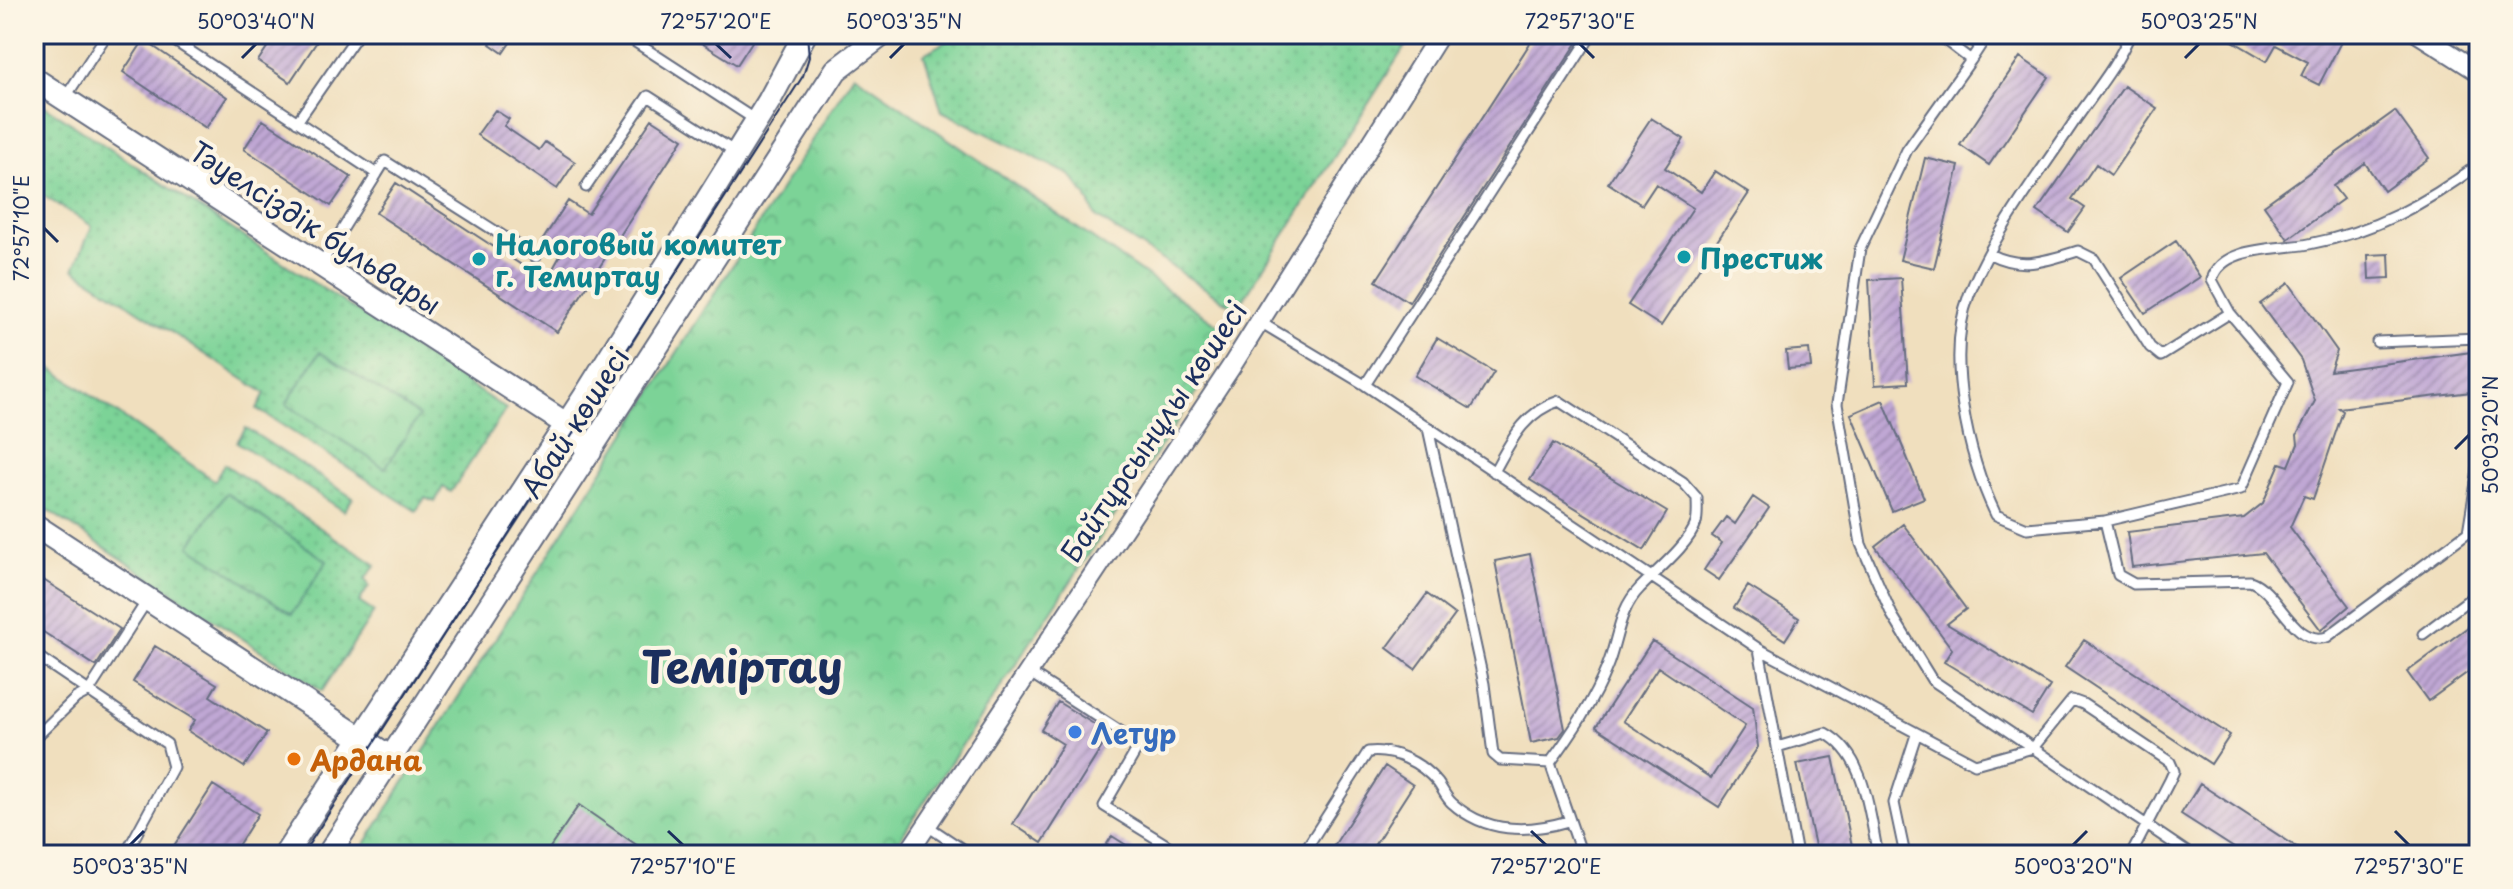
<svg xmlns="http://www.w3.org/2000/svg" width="2513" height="889" viewBox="0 0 2513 889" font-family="'Playpen Sans',sans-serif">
<defs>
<pattern id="grass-dots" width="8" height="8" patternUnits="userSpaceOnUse" patternTransform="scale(2)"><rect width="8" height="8" fill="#7bd397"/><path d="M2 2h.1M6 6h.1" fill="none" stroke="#6ab585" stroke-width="1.8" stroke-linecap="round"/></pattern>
<pattern id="park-crowns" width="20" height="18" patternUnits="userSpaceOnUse" patternTransform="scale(2)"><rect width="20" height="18" fill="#7bd397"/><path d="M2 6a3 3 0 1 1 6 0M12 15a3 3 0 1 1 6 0" fill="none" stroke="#6ab585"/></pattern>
<pattern id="building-hatch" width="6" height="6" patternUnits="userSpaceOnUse" patternTransform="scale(2)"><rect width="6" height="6" fill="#c0a7d4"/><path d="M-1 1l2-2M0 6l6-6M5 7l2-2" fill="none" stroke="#9b88af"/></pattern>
</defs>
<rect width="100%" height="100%" fill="#fcf5e5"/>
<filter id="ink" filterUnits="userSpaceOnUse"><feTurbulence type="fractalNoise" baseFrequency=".0125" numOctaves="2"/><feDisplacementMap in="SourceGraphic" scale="16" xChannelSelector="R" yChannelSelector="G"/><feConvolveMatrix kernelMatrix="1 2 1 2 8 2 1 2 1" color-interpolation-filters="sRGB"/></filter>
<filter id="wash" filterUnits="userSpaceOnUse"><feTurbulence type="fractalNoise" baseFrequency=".006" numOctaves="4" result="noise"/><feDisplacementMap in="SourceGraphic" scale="32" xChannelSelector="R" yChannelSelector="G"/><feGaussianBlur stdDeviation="1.8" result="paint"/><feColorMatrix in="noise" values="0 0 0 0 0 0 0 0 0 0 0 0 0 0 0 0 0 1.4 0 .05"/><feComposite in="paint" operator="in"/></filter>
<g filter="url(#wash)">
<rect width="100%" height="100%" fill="#f0dfbe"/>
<path fill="url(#grass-dots)" stroke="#4b817a" stroke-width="2" d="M959,34H1413L1237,309L1096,217L1086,195L1070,175L942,111L924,54Z
M34,99L506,409L451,492L443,487L435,502L425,498L416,511L257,409L265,393L74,269L92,226L34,190Z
M34,356L215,481L224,464L376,565L365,579L369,586L359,602L374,612L322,691L34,501Z
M246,428L353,498L344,511L237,442Z"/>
<path fill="url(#park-crowns)" stroke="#4b817a" stroke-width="2" d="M854,74L1234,336L889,855H358Z
M320,352L419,416L385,468L286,404Z
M226,493L327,561L292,614L190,546Z"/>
<g id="blocks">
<path fill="url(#building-hatch)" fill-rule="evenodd" d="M276,34H322L290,82L258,61Z
M497,34H516L503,53L490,44Z
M687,34H757L737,65Z
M1536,34H1583L1409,302L1376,281Z
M2221,34H2330L2342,40L2319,85L2301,76L2308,62L2276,45L2267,61Z
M144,40L227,97L206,128L123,72Z
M2020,57L2049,77L1989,165L1960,145Z
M2124,86L2157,108L2111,175L2096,164L2072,199L2085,208L2068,232L2037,211Z
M495,110L509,119L504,126L539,150L545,142L575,162L557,189L477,135Z
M2395,111L2429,158L2384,191L2365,163L2333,186L2343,199L2288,239L2264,205Z
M1651,118L1684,139L1665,168L1701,192L1715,171L1749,193L1661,326L1628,305L1693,208L1656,184L1642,205L1608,183Z
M652,119L683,139L557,332L376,213L396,183L546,281L564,249L542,241L568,201L588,214Z
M263,120L351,177L331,206L244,149Z
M1925,158L1959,166L1934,268L1900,260Z
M2176,241L2200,277L2145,313L2121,278Z
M2389,254L2390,278L2369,279L2368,255Z
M1901,278L1908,383L1875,385L1869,280Z
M2289,283L2337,351L2330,371L2479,351V391L2339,408L2343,411L2313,499L2304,496L2290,527L2349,606L2321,630L2263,553L2132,567L2127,532L2244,518L2263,503L2280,463L2289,466L2298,444L2297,435L2315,401L2301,360L2260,304Z
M1437,338L1494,372L1471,409L1415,376Z
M1809,349L1811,367L1788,369L1786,351Z
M1883,400L1924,498L1892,511L1851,414Z
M1553,443L1667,512L1644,550L1530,480Z
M1753,497L1769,508L1719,580L1704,570L1722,543L1712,536L1726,517L1735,524Z
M1903,524L1966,609L1947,624L2050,686L2032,715L1944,662L1952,649L1875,546Z
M1530,554L1565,729L1559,737L1531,743L1495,561Z
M34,574L120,629L96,666L34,626Z
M1748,586L1799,618L1785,640L1734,608Z
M1427,594L1455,615L1415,669L1387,648Z
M2479,619V664L2428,701L2407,672Z
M2084,640L2230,735L2211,764L2065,667Z
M1652,641L1753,707L1758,747L1719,807L1596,727ZM1658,667L1745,726L1711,778L1623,721Z
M155,646L217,684L210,696L267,733L244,767L188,731L195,720L133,682Z
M1058,702L1110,734L1042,843L1013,824L1063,744L1041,730Z
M1833,757L1854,855H1817L1797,764Z
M1385,766L1413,785L1368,855H1328Z
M2200,784L2309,855H2245L2181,814Z
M213,785L258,814L232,855H168Z
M579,805L651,855H545Z
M1112,836L1142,855H1100Z"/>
</g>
</g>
<g filter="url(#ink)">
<use href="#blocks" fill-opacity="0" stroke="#666d80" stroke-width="2"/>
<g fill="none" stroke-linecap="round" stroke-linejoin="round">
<g stroke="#666d80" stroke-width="13">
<path id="service" d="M164,34L377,174L321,264
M623,34L757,121
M1937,34L1971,60L1988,34
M2130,34C2118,65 2093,94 2074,122C2038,176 1993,234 1969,295C1945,357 1968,457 1996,515L2027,528L2105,521L2118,575L2134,584L2250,581C2279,591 2293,647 2327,637L2479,524
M1971,60L1907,150L1860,249L1837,404L1861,544L1892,615L1932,680L2033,748L2072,700L2083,704L2170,762L2174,771L2170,780L2131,855
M65,98L107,34
M297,122L358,34
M377,174L385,161L536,257
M586,187L648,96L737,153
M1990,254C2021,270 2046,261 2078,251L2094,259L2150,347L2161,356L2230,313L2288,382L2241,489L2105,521
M2230,313L2212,280C2221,245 2280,250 2309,244C2374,232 2427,203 2479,164
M1260,322L1365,385L1759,649L1975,764L2033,748L2191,855
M2377,342L2479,338
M1365,385L1592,34
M1428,428L1484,684L1493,754L1500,760L1550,763
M1494,472C1511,441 1524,412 1559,401L1683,482L1697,498C1697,505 1698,516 1696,523C1689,545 1655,572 1640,588C1618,610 1618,641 1607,667C1593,702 1572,733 1550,763L1582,855
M2468,532L2479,464
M2423,634L2479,592
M1759,649L1797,855
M34,654L167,744L173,767L125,855
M1027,671L1140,744L1104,806L1183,855
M34,739L76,698L89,691L148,599
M1777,747L1825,733C1866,755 1869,813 1878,855
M926,825L971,855
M1302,855L1368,752C1394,749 1421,762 1438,783C1443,790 1446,798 1452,803C1485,833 1528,833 1568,821
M1905,855L1894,803L1916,735"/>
</g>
<g stroke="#666d80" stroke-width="22">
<path id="minor" d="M2419,34L2479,72
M907,855L1231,367L1440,34"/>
</g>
<g stroke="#666d80" stroke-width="26">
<path id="tertiary" d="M34,79L566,424L590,452
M34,525L391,758
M285,855L585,396L769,101L805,34
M328,855L836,70L883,34"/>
</g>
<use href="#service" stroke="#fff" stroke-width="9"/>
<use href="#minor" stroke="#fff" stroke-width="18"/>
<use href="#tertiary" stroke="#fff" stroke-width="22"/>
<path stroke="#1b2f5e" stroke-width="2" d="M302,855L803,76L809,57L807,34"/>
</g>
</g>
<path fill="none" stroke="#1b2f5e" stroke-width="3" d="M716,44L731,58M1580,44L1594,58M242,58L256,44M890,58L904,44M2185,58L2199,44M44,228L58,242M2455,449L2469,435M668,831L683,845M1531,831L1546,845M2395,831L2409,845M130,845L144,831M2073,845L2087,831"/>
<g fill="#0f9aa8" stroke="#fcf5e5" stroke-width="3">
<circle cx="1684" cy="257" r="8"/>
<circle cx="479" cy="259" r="8"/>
</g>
<circle fill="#3f7fe0" stroke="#fcf5e5" stroke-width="3" cx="1075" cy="732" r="8"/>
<circle fill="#e8710a" stroke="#fcf5e5" stroke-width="3" cx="294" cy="759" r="8"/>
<g text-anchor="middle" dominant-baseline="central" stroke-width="8" stroke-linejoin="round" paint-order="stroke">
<g font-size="28" fill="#1b2f5e" stroke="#fcf5e5">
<text transform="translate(316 227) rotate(33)">Тәуелсіздік бульвары</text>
<text transform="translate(574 422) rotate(-57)">Абай көшесі</text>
<text transform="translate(1153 431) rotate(-56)">Байтұрсынұлы көшесі</text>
</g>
<g font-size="28" font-weight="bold" fill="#0d838f" stroke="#fcf5e5" text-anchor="start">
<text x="495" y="243">Налоговый комитет<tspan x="495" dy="32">г. Темиртау</tspan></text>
<text x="1700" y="257">Престиж</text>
</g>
<g font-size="28" font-weight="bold" fill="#366cbe" stroke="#fcf5e5" text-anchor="start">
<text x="1091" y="732">Летур</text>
</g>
<g font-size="28" font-weight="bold" fill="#c56008" stroke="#fcf5e5" text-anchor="start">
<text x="310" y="759">Ардана</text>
</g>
<g font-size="44" font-weight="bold" fill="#1b2f5e" stroke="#fcf5e5">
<text x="742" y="665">Теміртау</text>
</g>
</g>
<rect width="2513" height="889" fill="none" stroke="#fcf5e5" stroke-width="88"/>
<rect x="44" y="44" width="2425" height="801" fill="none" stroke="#1b2f5e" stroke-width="3"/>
<g font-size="20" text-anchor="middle" fill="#1b2f5e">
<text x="256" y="29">50°03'40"N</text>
<text x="716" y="29">72°57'20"E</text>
<text x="904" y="29">50°03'35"N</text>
<text x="1580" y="29">72°57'30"E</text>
<text x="2199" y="29">50°03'25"N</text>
<text transform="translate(22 228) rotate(-90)" y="7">72°57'10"E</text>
<text transform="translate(2491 435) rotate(-90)" y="7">50°03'20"N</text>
<text x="130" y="874">50°03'35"N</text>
<text x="683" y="874">72°57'10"E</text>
<text x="1546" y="874">72°57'20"E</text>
<text x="2073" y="874">50°03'20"N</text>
<text x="2409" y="874">72°57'30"E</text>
</g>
</svg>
